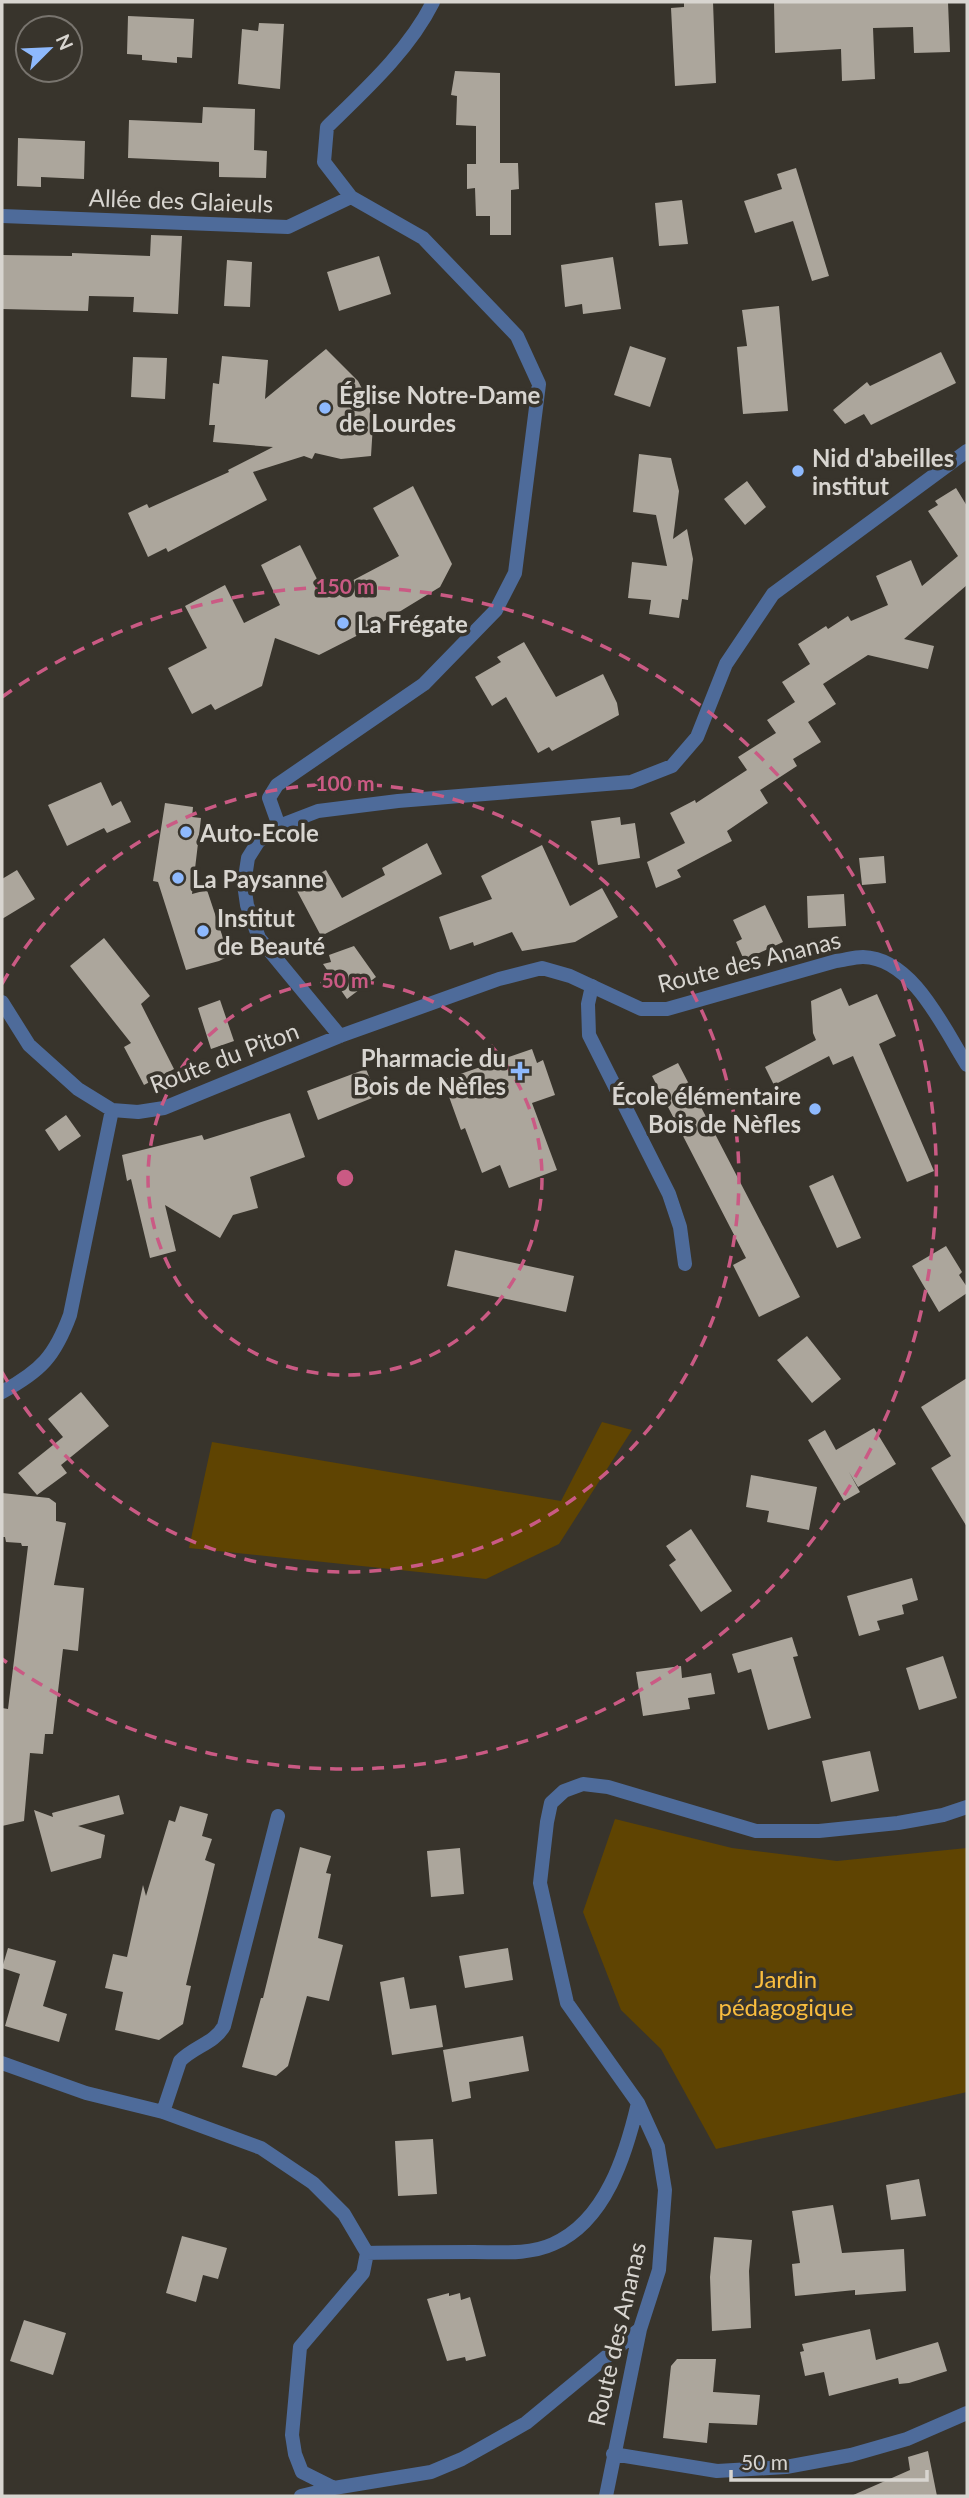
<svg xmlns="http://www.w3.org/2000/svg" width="969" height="2498" viewBox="0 0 969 2498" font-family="Lato,sans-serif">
<rect width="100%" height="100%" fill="#38342c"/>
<path fill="#5f4402" d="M602,1422L632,1430L559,1544L486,1579L189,1548L212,1442L561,1501Z
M615,1819L732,1848L837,1861L967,1848V2092L716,2149L661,2049L621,2010L583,1912Z"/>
<path fill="#aca69c" d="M684,2H713L716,83L675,86L671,8L684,7Z
M774,2H948L950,52L914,53L913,27L873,28L875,79L842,81L841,49L775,53Z
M128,16L194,19L192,58L177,57V63L142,60V55L127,54Z
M259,23L284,24L280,89L238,84L242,29L258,31Z
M455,71L500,73V163H518L519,189L511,190V235H490V216H476L475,188L467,189V164H476V126L456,125L457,96L451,95Z
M203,107L255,109L254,150L267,151L266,178L219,177V162L128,158L129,120L202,123Z
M18,138L85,141L84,179L41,177V187L17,186Z
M796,168L829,276L812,281L793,221L755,233L744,201L782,189L777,174Z
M682,200L688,244L659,246L655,203Z
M151,235L182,236L178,314L133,312L134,297L89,296L88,311L2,309V255L72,256V253L150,256Z
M379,256L391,294L339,311L327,272Z
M613,257L621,309L583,314L582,304L565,307L561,265Z
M227,260L252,262L250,307L224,306Z
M779,306L788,411L743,414L737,347L747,346L742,310Z
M630,346L666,358L650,407L614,395Z
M326,349L358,381L368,400L373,424L371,456L341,459L315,453L312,459L304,456L253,472L267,500L168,552L166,548L148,557L128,513L147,504L149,508L229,472L228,470L273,447L213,442L215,425H209L213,383L219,384L222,356L268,360L265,399Z
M941,352L956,383L871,425L864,414L845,424L833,410L867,382L870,386Z
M133,357L167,358L165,399L131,397Z
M639,454L671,458L679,491L673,539L687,529L693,559L688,600L682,599L679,618L649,614L651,600L628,598L632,562L667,566L656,515L633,512Z
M747,481L766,507L745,525L724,499Z
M413,486L452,564L440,587L376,626L319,655L275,638L262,686L215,710L211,704L192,714L168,668L207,648L185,606L225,585L244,623L280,605L261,565L300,545L325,595L399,556L373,508Z
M956,488L967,506V585L904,639L934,646L928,669L868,655L823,684L836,704L808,722L821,742L793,759L797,766L760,790L768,803L727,831L732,841L677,870L681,877L656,888L647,862L685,843L670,813L695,800L696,803L747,770L738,757L776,733L767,720L795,702L782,682L810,664L798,644L826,626L828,629L848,616L851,621L888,605L876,576L911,560L922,586L958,556L928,511L938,505L935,501Z
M524,642L556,697L603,674L617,703L619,715L552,751L549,747L538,753L506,697L492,706L475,677L501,662L497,657Z
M101,782L112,806L121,801L131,822L107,833L104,828L67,846L48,805Z
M165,803L193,807L192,817L201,818L192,894L207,890L229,956L219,961L186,970L158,882L153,881Z
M620,817L621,825L635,823L640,858L598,865L591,821Z
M427,843L442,874L321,936L295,887L326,870L342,898L385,875L382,868Z
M542,845L570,906L602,888L618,917L575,942L522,951L512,932L474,946L473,942L450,950L439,917L492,899L481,876Z
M884,856L886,883L862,885L859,858Z
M17,870L35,899L2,919V879Z
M844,894L846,926L808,928L807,896Z
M765,905L783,942L744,960L736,942L742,939L733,920Z
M104,938L150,996L141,1004L174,1069L144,1085L124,1047L131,1043L70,966Z
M354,946L376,977L347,999L323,964L331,962L329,955Z
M841,988L849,1006L877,994L896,1036L879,1044L934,1171L907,1182L853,1056L833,1065L829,1056L774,1085L765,1067L816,1040L813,1033L811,1001Z
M220,1000L234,1041L211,1049L198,1008Z
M532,1049L537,1063L543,1060L555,1095L532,1103L557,1170L509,1188L500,1165L482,1173L465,1128L461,1130L443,1080Z
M678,1063L800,1297L759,1317L733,1265L746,1258L652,1076Z
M366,1069L377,1096L318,1120L307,1091Z
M290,1113L305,1157L250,1177L258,1208L233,1215L220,1238L165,1205L176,1251L150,1258L131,1179L127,1181L122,1155L202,1135L204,1140Z
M66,1115L81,1136L59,1151L45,1130Z
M833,1175L861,1238L837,1248L809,1186Z
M946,1246L962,1272L959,1275L967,1287V1293L939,1312L912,1266Z
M455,1250L574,1276L566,1312L447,1286Z
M807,1336L841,1379L812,1403L777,1360Z
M967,1378V1527L931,1468L951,1456L921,1407Z
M81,1392L109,1426L61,1465L67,1473L37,1495L18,1473L63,1437L48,1419Z
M874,1428L896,1464L858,1487L849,1472L860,1492L844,1501L808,1440L825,1430L836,1450Z
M751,1475L817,1487L809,1530L767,1522L769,1511L746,1507Z
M2,1493L49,1498L56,1503V1521L66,1523L54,1585L84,1588L78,1651L63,1649L53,1734H45L43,1754L30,1753L24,1821L2,1826V1708L8,1709L28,1546H22L21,1543L6,1542L5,1537H2Z
M691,1529L732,1591L701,1612L669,1565L676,1560L666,1546Z
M912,1578L918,1600L902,1605L904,1614L877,1621L880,1630L859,1636L847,1596Z
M792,1637L798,1656L793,1657L811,1718L768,1730L751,1669L738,1673L732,1654Z
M943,1656L957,1698L919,1710L906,1668Z
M681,1666L682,1678L711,1673L715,1694L688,1698L690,1709L643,1716L636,1672Z
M870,1751L879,1791L831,1802L822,1761Z
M119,1795L124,1814L78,1826L105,1835L101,1858L51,1872L34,1810L53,1817L52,1813Z
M180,1806L208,1814L202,1836L212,1839L205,1860L215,1864L186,1985L191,1986L183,2024L159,2040L115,2030L123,1992L105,1988L113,1954L127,1957L143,1885L146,1896L169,1820L175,1822Z
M300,1847L331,1856L326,1873L331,1874L318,1938L343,1945L329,2001L307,1996L288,2066L276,2076L242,2067L261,1998H263Z
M460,1848L464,1894L431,1897L427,1851Z
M8,1948L56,1961L43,2006L67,2014L59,2042L5,2026L20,1974L2,1968Z
M508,1948L513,1980L465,1988L459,1956Z
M404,1977L410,2009L436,2005L443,2047L392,2055L380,1982Z
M523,2036L529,2071L469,2082L471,2098L452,2102L443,2050Z
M433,2139L437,2194L398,2196L395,2141Z
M919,2179L926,2216L891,2220L886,2185Z
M833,2205L842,2253L904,2249L906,2291L855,2295V2290L795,2296L792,2264L800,2263L792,2211Z
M182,2236L227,2248L218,2279L203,2275L196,2302L166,2293Z
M714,2237L752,2240L749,2271L751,2328L712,2331L710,2277Z
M449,2293V2296L460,2293L461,2300L470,2297L486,2356L466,2361L465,2357L447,2361L427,2299Z
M24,2320L66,2333L53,2375L10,2361Z
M870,2329L876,2360L938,2342L947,2371L909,2383L899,2384L898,2378L829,2396L824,2372L805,2376L800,2352L804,2351L802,2344Z
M677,2359H716L713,2392L760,2395L757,2425L709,2423L707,2443L663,2438L671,2366Z
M928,2451L937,2496H851L910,2470L908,2457Z"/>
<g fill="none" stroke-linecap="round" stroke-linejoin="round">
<path stroke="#4e6b9a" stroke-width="14" d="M592,986L588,1004L589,1035L669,1194L680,1227L685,1264"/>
<path stroke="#4e6b9a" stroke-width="14" d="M2,216L288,227L351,197
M279,826L269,798L277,785L424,684L496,610L515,573L539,384L517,336L423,238L351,197L324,162L327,127C366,89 409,50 433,2
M2,1002L29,1045L78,1089L112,1110L138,1112L164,1108L340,1036L499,979L542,968L570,976L641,1009H667L836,961C845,960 854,957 863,957C913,958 944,1029 967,1065
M340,1036L259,938L247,905L244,884L248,858L258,842L279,826L318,811L398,801L631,782L672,766L697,737L726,664L773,594L967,451
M2,1392C41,1371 55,1356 70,1315L112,1110
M2,2063L86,2093L163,2112L261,2148L313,2183L344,2214L367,2253L363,2273L300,2347L292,2435L295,2454L302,2472L334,2488
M163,2112L180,2061C193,2047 215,2043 224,2026L278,1816
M367,2253C402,2252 438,2252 474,2252C500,2252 529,2255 553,2244C606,2221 626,2154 638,2103
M613,2454L717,2471L786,2467L851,2455L907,2439L967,2413
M301,2496L334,2488L431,2472L462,2459L526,2423L640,2329
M606,2496L640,2329L659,2270L665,2190L658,2147L638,2103L567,2003L540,1883L547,1822L551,1803L564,1791L583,1784L608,1787L756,1831H819L898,1823L943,1815L967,1807"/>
</g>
<g fill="none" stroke="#ca5a84" stroke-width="3.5" stroke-dasharray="12 9">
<circle cx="345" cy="1178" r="197"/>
<path d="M2 984A394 394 0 1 1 2 1372"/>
<path d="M2 697A591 591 0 1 1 2 1659"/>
</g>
<g fill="#8eb9fd" stroke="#38342c" stroke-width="2.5">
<circle cx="325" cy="408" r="7"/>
<circle cx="798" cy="471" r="7"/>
<circle cx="343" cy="623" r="7"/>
<circle cx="186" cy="832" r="7"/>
<circle cx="178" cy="878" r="7"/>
<circle cx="203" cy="931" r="7"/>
<path d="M516.5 1060.5h7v7h7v7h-7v7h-7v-7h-7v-7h7z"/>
<circle cx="815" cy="1109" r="7"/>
</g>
<g text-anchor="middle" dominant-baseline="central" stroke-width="7" stroke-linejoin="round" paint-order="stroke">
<g font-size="24" fill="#d8d5d0" stroke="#38342c">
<text transform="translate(181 200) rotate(2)">Allée des Glaieuls</text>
<text transform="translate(749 961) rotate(-14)">Route des Ananas</text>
<text transform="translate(224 1057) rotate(-21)">Route du Piton</text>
<text transform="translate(616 2334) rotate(-77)">Route des Ananas</text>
</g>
<g font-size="24" font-weight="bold" fill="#d8d5d0" stroke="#38342c" text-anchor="start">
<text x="339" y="394">Église Notre-Dame<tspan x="339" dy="28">de Lourdes</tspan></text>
<text x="812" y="457">Nid d'abeilles<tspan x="812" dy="28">institut</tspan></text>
<text x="357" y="623">La Frégate</text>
<text x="200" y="832">Auto-Ecole</text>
<text x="192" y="878">La Paysanne</text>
<text x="217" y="917">Institut<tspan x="217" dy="28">de Beauté</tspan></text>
<text x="506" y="1057" text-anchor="end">Pharmacie du<tspan x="506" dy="28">Bois de Nèfles</tspan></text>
<text x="801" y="1095" text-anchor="end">École élémentaire<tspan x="801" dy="28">Bois de Nèfles</tspan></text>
</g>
<g font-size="24" fill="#f9bd3e" stroke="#38342c">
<text x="786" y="1978">Jardin<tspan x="786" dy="28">pédagogique</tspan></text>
</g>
</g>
<circle cx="345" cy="1178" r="10" fill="#ca5a84" stroke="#38342c" stroke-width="3.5"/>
<g font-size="21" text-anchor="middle" font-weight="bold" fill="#ca5a84" stroke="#38342c" stroke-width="7" stroke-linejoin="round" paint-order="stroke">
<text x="345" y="594">150 m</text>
<text x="345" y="791">100 m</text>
<text x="345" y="988">50 m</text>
</g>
<rect width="969" height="2498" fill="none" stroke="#d8d5d0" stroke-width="7"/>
<g transform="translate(49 49) rotate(66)"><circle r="33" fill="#38342c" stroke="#78746e" stroke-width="2"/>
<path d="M0-5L12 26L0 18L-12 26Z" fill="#8eb9fd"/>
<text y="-10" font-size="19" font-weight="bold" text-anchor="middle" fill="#d8d5d0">N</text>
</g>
<path d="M731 2470v10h196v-10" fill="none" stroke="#d8d5d0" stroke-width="3.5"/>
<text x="741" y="2470" font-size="21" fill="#d8d5d0" stroke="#38342c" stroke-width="5" paint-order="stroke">50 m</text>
</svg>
